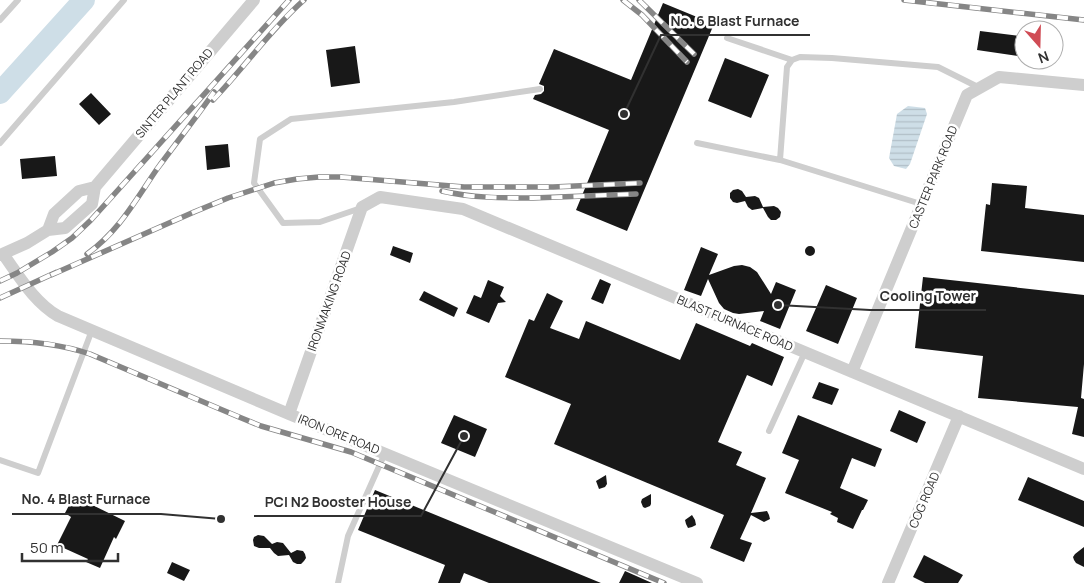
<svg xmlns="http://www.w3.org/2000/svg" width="1084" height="583" viewBox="0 0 1084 583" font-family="Manrope,sans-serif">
<defs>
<pattern id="water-rules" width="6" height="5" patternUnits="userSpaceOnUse" patternTransform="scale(1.25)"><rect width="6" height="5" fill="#cedee7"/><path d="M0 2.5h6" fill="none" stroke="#b1bfc7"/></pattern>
</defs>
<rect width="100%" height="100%" fill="#fff"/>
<path fill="url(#water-rules)" d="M908,106L925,108L927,114L910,164L906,169L894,166L889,158L897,114Z"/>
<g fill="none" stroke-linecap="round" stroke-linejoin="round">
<path stroke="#cedee7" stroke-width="22" d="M0,93L84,0"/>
</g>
<path fill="#181818" d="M663,3L714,24L627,231L576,210L609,130L533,99L535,95L541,94L544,91V86L539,84L554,49L631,80Z
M980,31L1021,36L1018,56L977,50Z
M355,46L360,83L331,87L326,50Z
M725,58L769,75L751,118L708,101Z
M91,93L111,114L99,125L79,104Z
M228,144L230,167L207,170L205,146Z
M55,156L57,176L22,179L20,159Z
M992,183L1027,186L1025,208L1084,215V262L981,251L986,204L990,205Z
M738,189L742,191L746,197L755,196L759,198L763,207L774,206L778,208L781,212L780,217L776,220H771L768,217L763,208L752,210L748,207L745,201L737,203L733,202L730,198V193L733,190Z
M805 251a5 5 0 1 1 10 0a5 5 0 1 1-10 0Z
M393,246L413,253L410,263L390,255Z
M701,247L718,254L709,275L734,266L742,265L750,267L757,272L771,294L776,282L796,290L780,329L760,321L764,311L739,314L733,313L724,309L719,303L708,279L701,296L684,290Z
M923,277L1084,295V364L1081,398L1084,399V437L1072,434L1078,407L978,398L983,356L915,348Z
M600,279L611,284L603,304L591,299Z
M488,280L504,287L500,296L506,302L498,303L489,323L466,313L474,295L481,298Z
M826,285L857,298L838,344L806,331Z
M424,291L458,308L454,317L419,300Z
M547,293L563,301L550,328L579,339L586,321L680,360L696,323L750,346L752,343L784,357L772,386L747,375L718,442L742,452L736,465L766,478L751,513L767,511L769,515L770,519L764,522L751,515L740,539L752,543L744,562L710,548L724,515L554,444L571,404L505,377L529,319L534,321Z
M819,382L839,389L832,405L812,398Z
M899,410L926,422L917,443L890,431Z
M454,415L487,429L475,457L441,443Z
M798,415L882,449L875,467L852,458L840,488L868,500L863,510H862L853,529L837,522L838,518L830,514L832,512L785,493L799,460L782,453Z
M606,475L607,484L605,487L599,489L596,481Z
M1028,477L1084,501V527L1018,500Z
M375,490L601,583H489L464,573L460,583H438L445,565L358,530Z
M651,494V504L650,506L645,508L643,507L641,502L642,499Z
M74,496L125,521L116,539L114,537L100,568L86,562L88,559L57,545L71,517L65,513Z
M692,515L695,520L696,525L692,527L688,528L686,524L685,520Z
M258,535L264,536L272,544L277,542L283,543L291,553L297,550L303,551L305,554L306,558L304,561L301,564H297L293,562L289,555L278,556L274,553L270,548H259L254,546L253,540L254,537Z
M1084,547V567L1076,563L1074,560L1073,557L1075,554Z
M924,555L963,575L958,583H925L913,577Z
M172,562L190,570L184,581L167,573Z
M625,571L652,583H619Z"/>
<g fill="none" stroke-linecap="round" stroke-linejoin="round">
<path stroke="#cecece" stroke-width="6" d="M0,20L18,0
M727,38L792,60
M0,143L124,0
M697,143L780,160
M921,204L780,160L787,67L792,60L800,57L832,58L938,67L980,88
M361,208L320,222L283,223L254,183L260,139L291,119L454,102L540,89
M769,431L805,352
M0,460L38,473L92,330
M338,583L348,536L385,453"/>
<path stroke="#cecece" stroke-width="12" d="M48,230L54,214L79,191L95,187
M3,254C19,276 34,302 58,316L289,414L697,583
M0,255L27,243L48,230L65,228L92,204L95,187L254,0
M852,372L967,95L999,77L1084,85
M289,414L362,207L380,197L463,209L1084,469
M888,583L959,416"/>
<g stroke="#868686" stroke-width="5.5">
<path id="rail" d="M623,0L642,15L687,62
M639,0L694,54
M904,0L1084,20
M213,100C244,68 270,30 304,0
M442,191C472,198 502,198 533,198C567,197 602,195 636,194
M87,254C119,231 135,201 157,169C176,143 196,118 214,92
M51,275L194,212L228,198L274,183L297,179L319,177H341L464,187H553L640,183
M0,281L17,273L52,252L72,238L91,220L289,0
M0,298L57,272
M0,341C32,341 60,344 90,354L239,417L261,426L351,452L664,583"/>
</g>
<use href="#rail" stroke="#fff" stroke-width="4" stroke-dasharray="11" stroke-linecap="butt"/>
</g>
<g text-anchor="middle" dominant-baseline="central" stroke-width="5" stroke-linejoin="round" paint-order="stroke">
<g font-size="12" fill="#313131" stroke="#fff">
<text transform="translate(174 93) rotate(-50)">SINTER PLANT ROAD</text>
<text transform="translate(933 177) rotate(-68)">CASTER PARK ROAD</text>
<text transform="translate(329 301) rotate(-70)">IRONMAKING ROAD</text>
<text transform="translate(735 323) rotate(23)">BLAST FURNACE ROAD</text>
<text transform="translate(339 434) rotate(22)">IRON ORE ROAD</text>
<text transform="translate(924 500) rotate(-67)">COG ROAD</text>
</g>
</g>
<path fill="none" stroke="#313131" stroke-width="2" d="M624 114L661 35H810M778 305L870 310H986M221 519L161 514H12M464 436L421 516H254"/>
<g fill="#313131" stroke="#fff" stroke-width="2">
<circle cx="624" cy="114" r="5"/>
<circle cx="778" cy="305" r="5"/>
<circle cx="221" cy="519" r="5"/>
<circle cx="464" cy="436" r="5"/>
</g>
<g font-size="14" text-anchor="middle" font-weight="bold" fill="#313131" stroke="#fff" stroke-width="5" stroke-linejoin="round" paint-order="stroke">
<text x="735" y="26">No. 6 Blast Furnace</text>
<text x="928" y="301">Cooling Tower</text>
<text x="86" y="504">No. 4 Blast Furnace</text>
<text x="338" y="507">PCI N2 Booster House</text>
</g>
<g transform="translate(1039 45) rotate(160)"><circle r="24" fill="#ffffff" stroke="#adadad"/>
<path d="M0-4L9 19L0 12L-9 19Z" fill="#d04c55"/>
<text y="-8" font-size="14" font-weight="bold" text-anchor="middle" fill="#313131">N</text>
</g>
<path d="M22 553v8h96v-8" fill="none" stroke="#313131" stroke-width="2.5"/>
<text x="30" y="553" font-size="15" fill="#313131" stroke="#ffffff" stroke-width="4" paint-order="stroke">50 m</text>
</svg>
